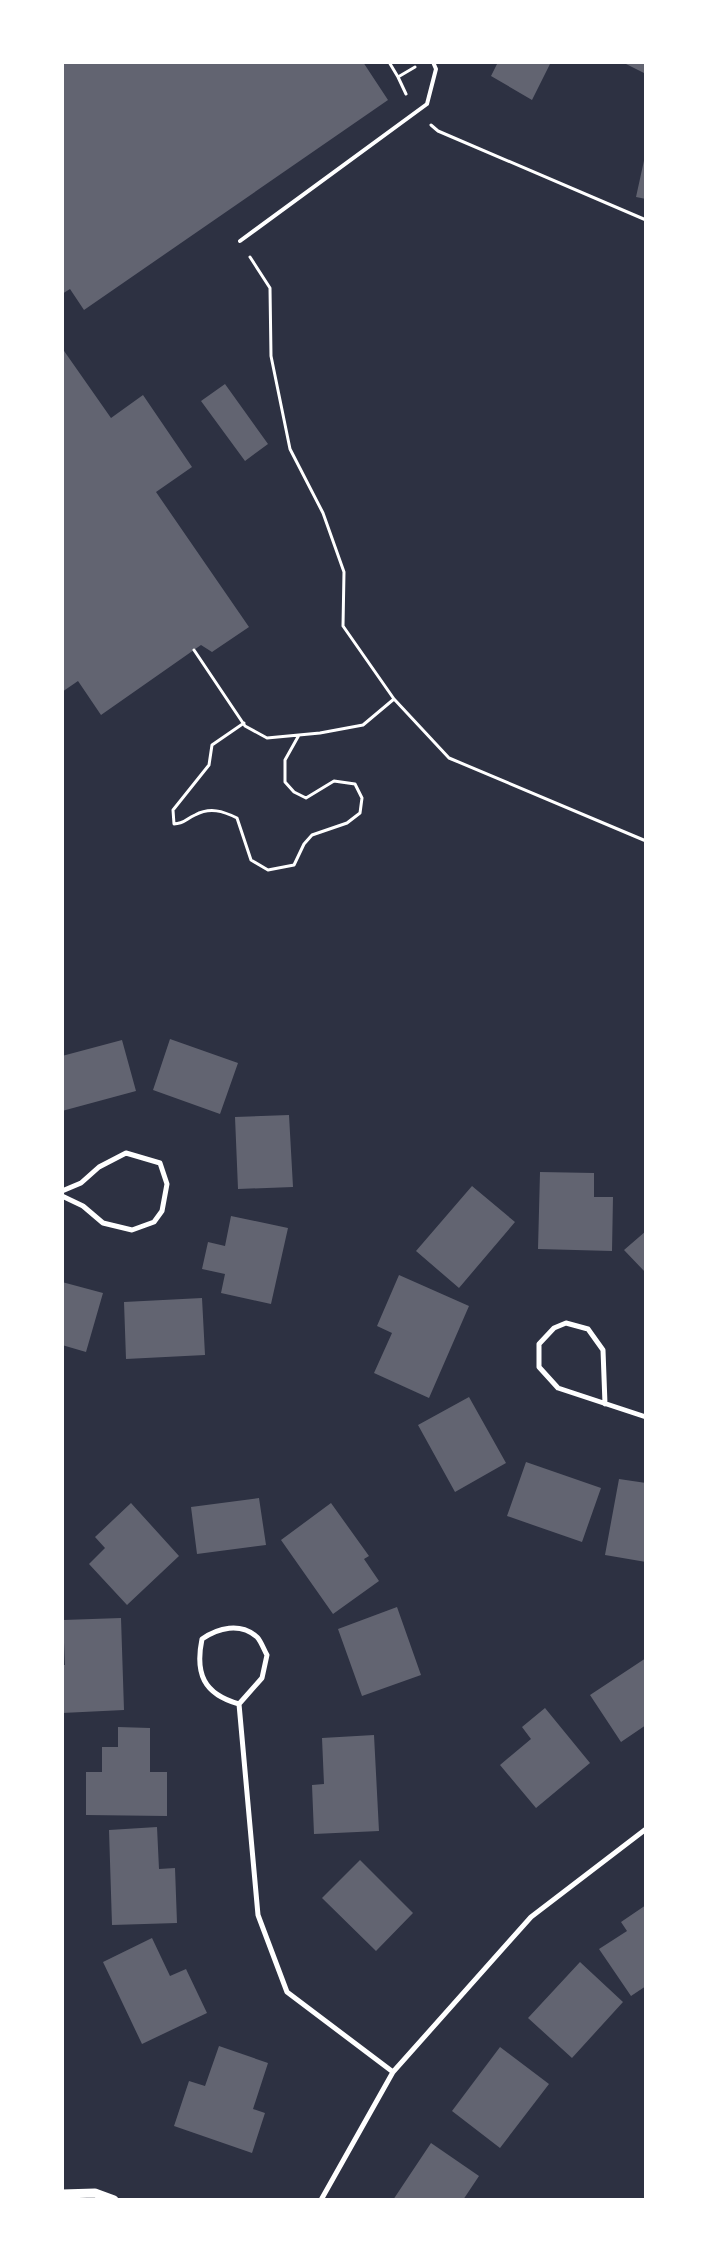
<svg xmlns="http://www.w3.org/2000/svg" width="708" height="2262" viewBox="0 0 708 2262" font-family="Overpass,sans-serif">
<rect width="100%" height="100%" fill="#2d3142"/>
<path fill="#626471" d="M62,62H363L388,100L84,310L70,289L62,294Z
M498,62H551L532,100L491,76Z
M622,62H646V74Z
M645,156H646V199L636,197Z
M62,348L111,418L143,395L192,467L156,492L249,627L212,652L201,645L101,715L78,681L62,692Z
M225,384L268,444L245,461L201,401Z
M170,1039L238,1063L220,1114L153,1090Z
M122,1040L136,1091L62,1111V1056Z
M289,1115L293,1187L238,1189L235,1117Z
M540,1172L594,1173V1197H613L612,1251L538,1249Z
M472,1186L515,1222L459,1288L416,1251Z
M231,1216L288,1228L271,1304L221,1293L225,1274L202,1269L208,1242L225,1246Z
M646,1231V1273L624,1250Z
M399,1275L469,1306L429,1398L374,1373L392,1333L377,1326Z
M62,1282L103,1293L86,1352L62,1345Z
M202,1298L205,1355L126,1359L124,1302Z
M469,1397L506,1463L455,1492L418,1425Z
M526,1462L601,1488L582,1542L507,1516Z
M619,1479L646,1483V1562L605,1555Z
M259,1498L266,1545L197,1554L191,1507Z
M131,1503L179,1556L127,1605L89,1564L105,1548L95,1537Z
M331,1503L369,1556L364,1559L379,1581L333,1614L281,1540Z
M397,1607L421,1675L362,1696L338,1629Z
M121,1618L124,1710L62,1713V1665H65L63,1620Z
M646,1658V1725L621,1742L590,1695Z
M545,1708L590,1763L536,1808L500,1765L531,1739L522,1727Z
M118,1727L150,1728V1772H167V1816L86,1815V1772H102V1747H118Z
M374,1735L379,1831L314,1834L312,1785L324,1784L322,1738Z
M157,1827L159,1869L175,1868L177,1923L112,1925L109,1830Z
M360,1860L413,1913L376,1951L322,1898Z
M646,1905V1986L631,1996L599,1949L627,1931L621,1922Z
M152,1938L170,1976L186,1969L207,2013L142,2044L103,1962Z
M580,1962L623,2002L572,2058L528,2018Z
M219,2046L268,2063L253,2109L265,2113L252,2153L174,2126L189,2081L205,2086Z
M500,2047L549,2084L500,2148L452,2111Z
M431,2143L479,2176L463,2200H393Z"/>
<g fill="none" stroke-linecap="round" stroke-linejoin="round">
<path stroke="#fff" stroke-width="3" d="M389,62L398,77L415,67
M398,77L406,94
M431,125L438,131L646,220
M250,257L270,288L271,356L290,449L323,513L344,572L343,626L394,699L449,758L646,841
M194,650L245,726L267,738L320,733L363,725L394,699
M244,723L212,745L209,765L173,810L174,824C184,824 186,819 195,815C210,807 223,811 237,818L251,860L268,870L294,865L304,844L312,835L347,823L360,813L362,798L355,784L334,781L306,798L294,792L285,782V760L299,735"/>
<path stroke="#fff" stroke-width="4" d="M240,241L427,104L436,69L433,62"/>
<path stroke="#fff" stroke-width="5" d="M62,1191L81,1183L99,1167L126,1153L160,1163L167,1184L162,1211L154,1222L132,1230L103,1223L83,1206L62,1196
M605,1404L603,1350L588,1329L566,1323L554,1328L539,1344V1367L558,1388L646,1417
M239,1704C203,1694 195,1673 202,1639C218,1628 240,1622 257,1637C261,1641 264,1650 267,1655L262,1678L239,1704L258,1915L287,1992L393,2072
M321,2200L393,2072L531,1917L646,1829"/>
<path stroke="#fff" stroke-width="9" d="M62,2194L95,2193L114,2200"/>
</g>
<rect width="708" height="2262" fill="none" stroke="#ffffff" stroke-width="128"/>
</svg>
